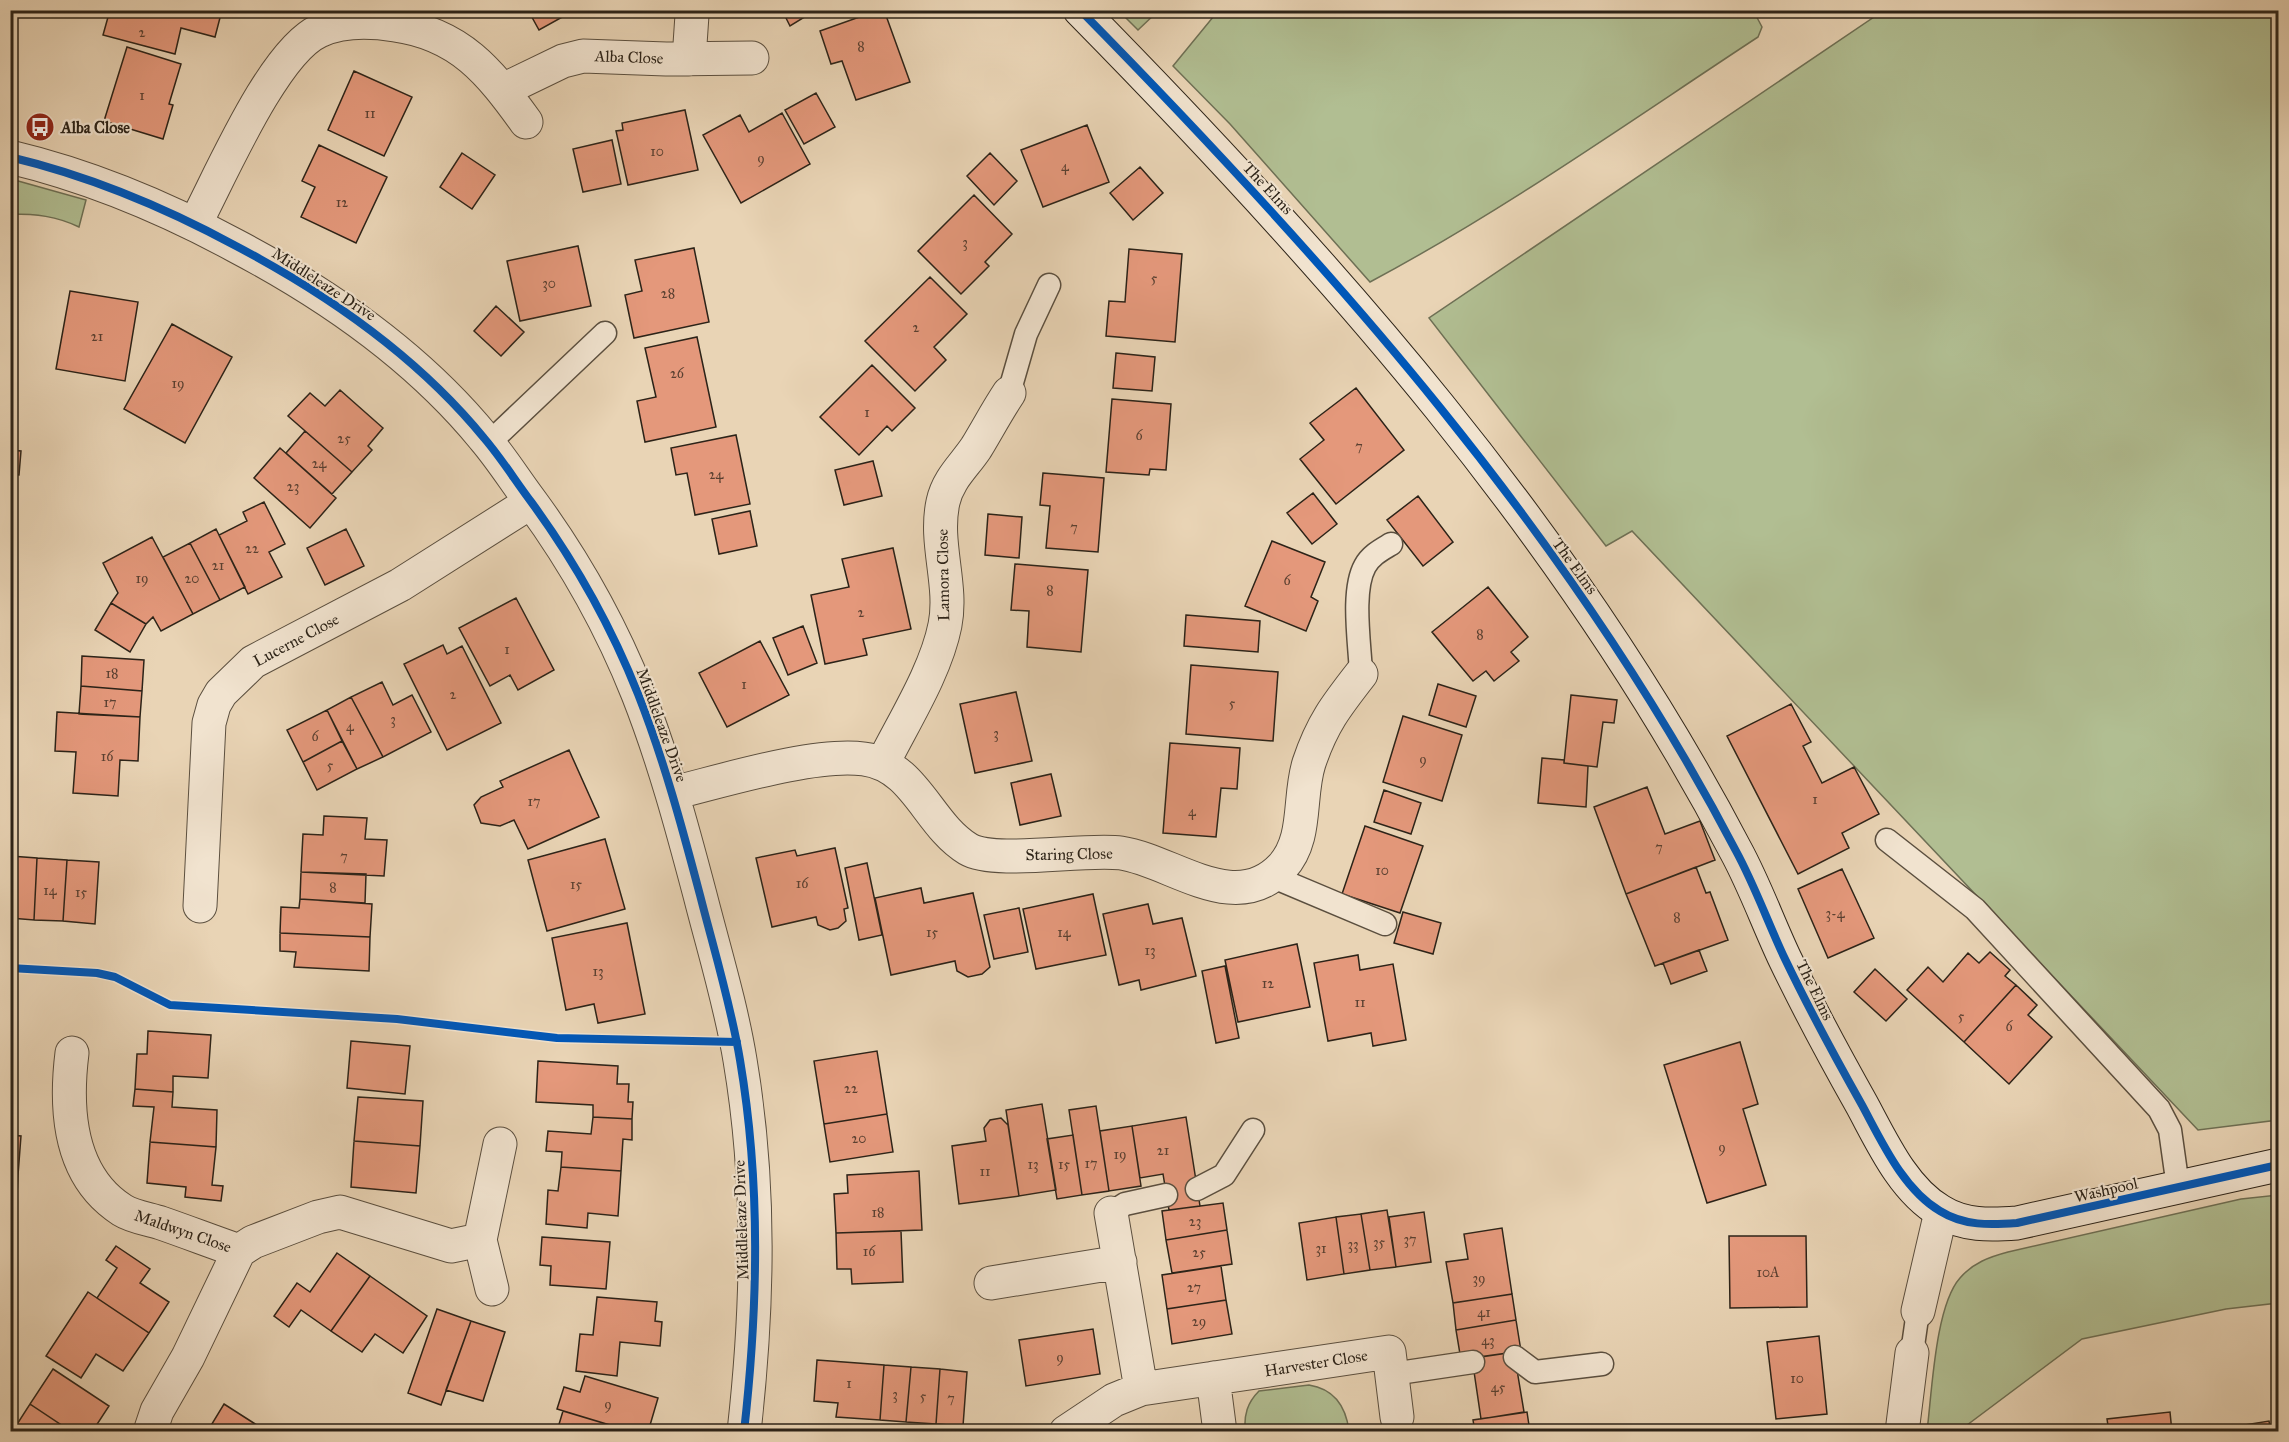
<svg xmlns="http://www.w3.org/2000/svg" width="2289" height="1442" viewBox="0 0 2289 1442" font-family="'IM FELL Great Primer',serif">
<rect width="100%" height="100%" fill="#e9d4b5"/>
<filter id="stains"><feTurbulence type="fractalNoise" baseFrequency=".00333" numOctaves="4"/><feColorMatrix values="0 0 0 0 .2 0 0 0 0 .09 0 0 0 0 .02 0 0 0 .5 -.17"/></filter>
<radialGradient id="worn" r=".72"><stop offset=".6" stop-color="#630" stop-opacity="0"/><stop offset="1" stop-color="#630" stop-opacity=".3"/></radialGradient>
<path fill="#b1be92" stroke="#6e7055" stroke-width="1.5" d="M1753,10L1762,27L1758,37C1630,121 1505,210 1370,282L1230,124L1173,66L1218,11Z
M1119,11H1158L1138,30Z
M1883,11H2278V1120L2198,1130L1632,531L1606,546L1429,318Z
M11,179L86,200L79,227C56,216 36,214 11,214Z
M2278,1195V1303L2226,1309L2082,1339L1959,1431H1927C1932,1393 1935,1306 1960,1278C1973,1263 1989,1257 2008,1252L2241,1199Z
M1309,1385C1334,1389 1346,1407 1349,1431H1245C1244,1415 1247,1403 1259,1391Z"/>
<path fill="#e4987b" stroke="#2c2318" stroke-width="1.5" d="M110,10L139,17L140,10H222L215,37L181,28L175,54L103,35Z
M528,10H575L539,30Z
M782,10H816L790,26Z
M879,10H884L910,82L856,100L842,61L831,64L820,31Z
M127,47L181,64L169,104L173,105L163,139L104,121Z
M354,71L412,97L384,156L328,130Z
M816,93L835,127L804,144L785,110Z
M685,110L698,170L628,185L616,131L623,130L622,123Z
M782,113L810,164L741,203L703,135L740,115L749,132Z
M1087,125L1109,182L1043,207L1021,150Z
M612,140L621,184L583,192L573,149Z
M319,145L387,177L356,243L301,217L315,187L302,181Z
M462,153L495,175L472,209L440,187Z
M990,153L1017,181L994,205L967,176Z
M1140,167L1163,193L1133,220L1110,193Z
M974,195L1012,234L985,262L989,266L961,294L918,251Z
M578,246L591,306L520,321L507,261Z
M694,248L709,322L634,338L625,295L642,291L635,260Z
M1129,249L1182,254L1175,342L1106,336L1109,301L1125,302Z
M930,277L967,314L934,347L946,360L915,391L865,341Z
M70,291L138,302L125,381L56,369Z
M496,306L524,332L501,356L474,331Z
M172,324L232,357L185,443L124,409Z
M697,337L716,427L645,442L637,401L656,397L645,348Z
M1116,353L1155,357L1152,391L1113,388Z
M872,365L915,408L892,431L887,426L859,455L820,417Z
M1356,388L1404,450L1336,504L1300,459L1324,440L1310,423Z
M340,390L383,428L368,446L372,450L352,472L288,416L310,393L325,406Z
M1112,399L1171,404L1166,470L1150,469L1149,475L1106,472Z
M305,431L352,472L332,494L286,453Z
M736,435L750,504L695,515L687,473L676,475L671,448Z
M280,448L336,498L310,528L254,478Z
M10,450L21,451L19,475L10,474Z
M873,461L882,496L844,505L835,470Z
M1043,473L1104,478L1098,552L1046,548L1050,506L1040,505Z
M1313,493L1337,524L1312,544L1287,513Z
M1418,496L1453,542L1423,566L1387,520Z
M264,502L285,544L269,552L282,577L248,594L219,535L247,521L243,512Z
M750,511L757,546L719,554L712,519Z
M988,514L1022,517L1019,558L985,555Z
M216,529L245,587L220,600L190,543Z
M346,529L364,566L325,585L307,548Z
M152,537L193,614L161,631L153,617L146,624L111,603L118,593L103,563Z
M1272,541L1325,562L1311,597L1318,601L1306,631L1245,606Z
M190,543L220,600L193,614L163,557Z
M893,548L911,629L863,639L867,655L825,664L811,595L849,587L842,559Z
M1015,564L1088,570L1081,652L1027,647L1029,611L1011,610Z
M1488,587L1528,637L1511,652L1519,661L1494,681L1486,671L1473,681L1432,632Z
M516,598L554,670L518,690L510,675L490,686L459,628Z
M111,603L146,624L130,652L95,630Z
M1186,615L1260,621L1258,652L1184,646Z
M803,626L817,663L788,675L773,638Z
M760,641L789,695L727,727L699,673Z
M443,645L447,654L462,646L501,723L447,750L404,664Z
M82,656L144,660L142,691L81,686Z
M1191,665L1278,672L1273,741L1186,734Z
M382,682L393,705L412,695L431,732L383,757L351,697Z
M1438,684L1476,696L1466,727L1429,715Z
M81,686L142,691L140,717L79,714Z
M1016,692L1032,761L975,773L960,704Z
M1571,695L1617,700L1614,723L1603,722L1597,767L1564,763Z
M351,697L383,757L357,769L327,710Z
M1791,704L1811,742L1803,746L1822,783L1854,767L1879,814L1842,833L1849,848L1798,874L1727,736Z
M327,710L342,741L303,762L287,730Z
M57,712L140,717L138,761L120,760L118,796L73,793L76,752L55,751Z
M1403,716L1462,735L1442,801L1383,782Z
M342,741L357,769L317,790L303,762Z
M1170,743L1240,748L1237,789L1221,788L1216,837L1163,833Z
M569,750L599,817L528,849L514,820L500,826L481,823L474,805L481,797L503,787L500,781Z
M1542,758L1564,760V763L1588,766L1586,807L1538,803Z
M1051,774L1061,816L1020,825L1011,783Z
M1647,787L1665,834L1700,821L1715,860L1626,894L1594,807Z
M1384,790L1421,803L1411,834L1374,822Z
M324,816L367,818L365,839L387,840L384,876L301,872L303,834L323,835Z
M1365,826L1423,846L1400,913L1342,894Z
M605,839L625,909L547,931L528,860Z
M835,848L848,908L844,909L846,921L838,928L830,930L818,925L816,917L772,927L756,858L795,850L797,856Z
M10,856L37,858L34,920L10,918Z
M37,858L67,860L63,921L34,920Z
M67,860L99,862L95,924L63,921Z
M867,863L882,935L859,940L845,868Z
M1696,867L1706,893L1710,892L1728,940L1655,966L1626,894Z
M1842,869L1874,938L1828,958L1798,889Z
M301,872L366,874L365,903L300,899Z
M921,888L924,903L973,893L990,967L982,974L968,977L957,971L955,961L891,975L875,898Z
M1093,894L1106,955L1036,969L1023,909Z
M300,899L372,904L370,937L280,933L281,907L299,908Z
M1148,904L1153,924L1182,918L1196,976L1141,990L1139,980L1119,985L1103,914Z
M1019,908L1028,952L994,959L984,915Z
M1403,912L1441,923L1433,954L1394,943Z
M627,923L645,1014L598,1023L594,1004L566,1010L552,938Z
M280,933L370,937L369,971L294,967L296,952L280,951Z
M1297,944L1310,1007L1238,1022L1225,960Z
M1699,950L1707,971L1671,984L1663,963Z
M1990,952L2010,970L2005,976L2016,985L1964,1042L1907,990L1928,967L1943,982L1968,953L1979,963Z
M1358,955L1360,970L1393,964L1406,1040L1373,1046L1371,1033L1328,1041L1314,963Z
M1225,966L1239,1038L1216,1043L1202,971Z
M1875,969L1907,999L1886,1021L1854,992Z
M2016,985L2037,1005L2028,1015L2052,1037L2009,1084L1964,1042Z
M148,1031L211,1035L208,1078L173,1076V1092L135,1089L137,1054H147Z
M351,1041L410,1046L405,1094L347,1088Z
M1740,1042L1758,1104L1743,1109L1766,1185L1707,1203L1664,1065Z
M877,1051L887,1114L824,1124L814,1061Z
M538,1061L618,1066L617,1084H629L628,1102H633L632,1119L593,1117V1105L536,1102Z
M135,1089L173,1092L172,1107L217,1110L216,1147L150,1142L154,1107L133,1106Z
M358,1097L423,1101L420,1146L354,1141Z
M1042,1104L1056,1190L1019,1196L1006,1110Z
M1096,1106L1109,1191L1082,1195L1069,1110Z
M887,1114L893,1152L830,1162L824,1124Z
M593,1117L632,1119V1140L623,1139L621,1171L561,1167L562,1152L546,1151L548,1131L591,1134Z
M1186,1117L1200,1206L1169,1210L1163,1174L1140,1178L1132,1126Z
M1001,1118L1008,1125L1019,1196L959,1204L952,1146L986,1141L984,1128L990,1120Z
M1132,1126L1141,1186L1109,1191L1100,1131Z
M10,1135L21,1136L18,1175H10Z
M1073,1135L1082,1195L1057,1199L1047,1139Z
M354,1141L420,1146L416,1193L351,1187Z
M150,1142L216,1147L212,1185L223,1186L221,1201L185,1197L186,1187L147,1183Z
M561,1167L621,1171L618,1216L588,1213L587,1228L546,1224L548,1190L558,1191Z
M919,1171L922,1230L836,1233L834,1194L848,1193L847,1175Z
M10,1175H18L15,1234H10Z
M1223,1203L1227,1230L1166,1240L1162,1211Z
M1387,1210L1396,1267L1370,1270L1361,1214Z
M1424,1212L1431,1262L1396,1267L1389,1217Z
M1361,1214L1370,1270L1344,1274L1336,1217Z
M1336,1217L1344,1274L1307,1280L1299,1223Z
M1502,1228L1512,1294L1453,1303L1446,1262L1468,1259L1464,1234Z
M1227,1230L1232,1264L1172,1273L1166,1240Z
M901,1231L903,1282L852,1284L851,1269H837L836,1233Z
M1729,1236H1806L1807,1307L1730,1308Z
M542,1237L610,1242L606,1289L550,1285L551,1266L540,1265Z
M116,1246L150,1269L140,1283L169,1302L149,1333L97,1298L117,1268L106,1260Z
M337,1253L370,1276L331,1331L301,1310L289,1327L274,1316L297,1283L310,1292Z
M1221,1266L1226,1300L1167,1309L1162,1275Z
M370,1276L427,1316L403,1353L375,1334L362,1352L331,1331Z
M88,1292L149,1333L123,1371L96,1354L81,1378L46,1356Z
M1512,1294L1516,1320L1456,1330L1453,1303Z
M597,1297L657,1302L655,1321L662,1322L660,1346L620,1342L617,1376L576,1371L580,1334L593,1335Z
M1226,1300L1232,1334L1172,1344L1167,1309Z
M437,1309L471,1321L441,1405L408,1393Z
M1516,1320L1521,1351L1461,1360L1456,1330Z
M471,1321L505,1332L483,1401L446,1390Z
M1093,1329L1100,1374L1026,1386L1019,1340Z
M1819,1336L1827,1414L1776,1419L1767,1342Z
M1514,1352L1524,1412L1481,1419L1472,1358Z
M817,1360L884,1365L880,1420L836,1417L838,1403L814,1401Z
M884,1365L911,1367L906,1422L880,1420Z
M911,1367L940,1369L936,1424L906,1422Z
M53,1369L109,1406L92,1432H72L30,1404Z
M940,1369L967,1372L963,1426L936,1424Z
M585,1376L658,1398L648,1432H633L557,1409L564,1387L580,1392Z
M30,1404L72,1432H12Z
M224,1404L263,1429L261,1432H207Z
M563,1411L633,1432L557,1431Z
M1527,1412L1530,1432H1475L1473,1420Z
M2170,1412L2172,1432H2109L2107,1419Z
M2269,1421L2271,1432H2201Z"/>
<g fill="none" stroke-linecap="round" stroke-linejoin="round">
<g stroke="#5b4f3f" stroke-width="25">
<path id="lane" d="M1009,393L1026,334L1049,285
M489,443L605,333
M1361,674C1360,645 1351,591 1365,566C1371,555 1381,550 1391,544
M1887,840L1975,909L2159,1109L2170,1130L2178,1187
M1271,876L1385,924
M1197,1189L1224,1175L1253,1130
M1111,1213L1125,1204L1166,1195
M1912,1353L1918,1311
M1515,1357L1535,1372L1602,1364
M1392,1374L1473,1362"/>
</g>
<g stroke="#5b4f3f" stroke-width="35">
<path id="street" d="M689,59L692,15
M503,90L563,61L583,56L666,59L752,58
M10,157C90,176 164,207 236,246C329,295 417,356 484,438C502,459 516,482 532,503C575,562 611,626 638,694C664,760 682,827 700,895C714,950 731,1005 740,1060C761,1185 758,1307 744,1432
M195,224C220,177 273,52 319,31C343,20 370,21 395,25C460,34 490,72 526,122
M883,763C904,721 936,671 945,625C953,585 934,543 943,502C948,479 964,466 976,448C987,430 997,411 1009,393
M673,793C722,781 816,752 864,759C916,766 927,824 968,849C995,865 1084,848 1121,853C1173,861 1235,917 1282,867C1308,839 1298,797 1309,763C1322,724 1336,706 1361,674
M200,906L209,723L214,705L221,693L253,662L400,585L531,502
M72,1053C65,1109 69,1176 122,1210C133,1217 149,1219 161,1223C187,1232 213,1242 239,1251
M1111,1213L1141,1389
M480,1240L492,1289
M991,1283L1120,1262
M1918,1311L1941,1212
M1213,1378L1220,1432
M150,1432L157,1411L188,1357L239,1251L253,1242L318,1217L340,1212L451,1246L480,1240L500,1144
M1066,1432L1114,1400L1141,1389L1389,1352L1397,1417
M1902,1432L1912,1353"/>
</g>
<g stroke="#2c2318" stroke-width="35">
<path id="secondary" d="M1080,10C1329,263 1571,535 1736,851C1755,886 1768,923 1785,959C1809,1009 1835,1057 1862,1105C1882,1142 1903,1189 1940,1211C1964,1226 1990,1225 2017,1223L2278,1165"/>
</g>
<use href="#lane" stroke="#f1e3cf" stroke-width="22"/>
<use href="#street" stroke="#f1e3cf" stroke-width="33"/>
<use href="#secondary" stroke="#f1e3cf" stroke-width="33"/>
<g stroke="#f1e3cf" stroke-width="11">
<path id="cycleway" d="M1080,10C1329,263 1571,535 1736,851C1755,886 1768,923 1785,959C1809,1009 1835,1057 1862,1105C1882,1142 1903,1189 1940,1211C1964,1226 1990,1225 2017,1223L2278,1165
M10,157C90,176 164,207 236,246C329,295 417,356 484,438C502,459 516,482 532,503C575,562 611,626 638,694C664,760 682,827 700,895C714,950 731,1005 740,1060C761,1185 758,1307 744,1432
M10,968L97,973L115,977L170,1005L397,1019L557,1038L737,1042"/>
</g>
<use href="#cycleway" stroke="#0057b8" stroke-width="8"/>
</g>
<defs>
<g id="bus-disc" transform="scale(1.5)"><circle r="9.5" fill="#8f2418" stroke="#f1e3cf"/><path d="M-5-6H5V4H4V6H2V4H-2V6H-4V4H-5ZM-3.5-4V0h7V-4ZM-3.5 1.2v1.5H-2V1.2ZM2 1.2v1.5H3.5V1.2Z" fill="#fff"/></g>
</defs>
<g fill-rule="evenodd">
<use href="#bus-disc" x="40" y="127"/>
</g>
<g text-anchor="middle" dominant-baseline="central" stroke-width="4.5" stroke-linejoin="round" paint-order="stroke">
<g font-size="14" fill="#5a4031">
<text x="142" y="32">2</text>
<text x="861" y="46">8</text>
<text x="142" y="95">1</text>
<text x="370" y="113">11</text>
<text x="657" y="151">10</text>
<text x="761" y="158">9</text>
<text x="1065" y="166">4</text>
<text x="342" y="202">12</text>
<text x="965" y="242">3</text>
<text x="1154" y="278">5</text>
<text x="549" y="283">30</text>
<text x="668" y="293">28</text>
<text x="916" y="327">2</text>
<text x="97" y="336">21</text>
<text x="677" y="373">26</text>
<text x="178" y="383">19</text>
<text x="867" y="412">1</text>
<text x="1139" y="435">6</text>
<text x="344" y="438">25</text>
<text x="1359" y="446">7</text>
<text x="319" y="463">24</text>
<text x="716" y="474">24</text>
<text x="293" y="486">23</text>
<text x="1074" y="527">7</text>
<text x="252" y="548">22</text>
<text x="218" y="565">21</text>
<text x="142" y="578">19</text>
<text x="192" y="578">20</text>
<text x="1287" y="580">6</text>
<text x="1050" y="590">8</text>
<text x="861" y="612">2</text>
<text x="1480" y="634">8</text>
<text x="507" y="649">1</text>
<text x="112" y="673">18</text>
<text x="744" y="684">1</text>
<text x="453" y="694">2</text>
<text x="110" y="702">17</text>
<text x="1232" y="703">5</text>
<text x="393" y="719">3</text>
<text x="350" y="726">4</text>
<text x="996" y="733">3</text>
<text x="315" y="736">6</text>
<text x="107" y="756">16</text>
<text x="1423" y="759">9</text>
<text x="330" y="765">5</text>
<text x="1815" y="799">1</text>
<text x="534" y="801">17</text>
<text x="1192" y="811">4</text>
<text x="1659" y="847">7</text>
<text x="344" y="856">7</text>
<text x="1382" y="870">10</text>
<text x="802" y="883">16</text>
<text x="576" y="884">15</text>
<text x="333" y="887">8</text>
<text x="50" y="890">14</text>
<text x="81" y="892">15</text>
<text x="1835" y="913">3-4</text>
<text x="1677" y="917">8</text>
<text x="932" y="932">15</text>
<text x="1064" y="932">14</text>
<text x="1150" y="950">13</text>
<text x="598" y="971">13</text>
<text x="1268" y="983">12</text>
<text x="1360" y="1002">11</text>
<text x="1961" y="1016">5</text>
<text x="2009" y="1026">6</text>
<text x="851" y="1088">22</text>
<text x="859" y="1138">20</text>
<text x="1722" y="1147">9</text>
<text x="1163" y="1150">21</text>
<text x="1120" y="1154">19</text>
<text x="1091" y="1163">17</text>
<text x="1033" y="1164">13</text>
<text x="1064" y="1164">15</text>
<text x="985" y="1171">11</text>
<text x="878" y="1212">18</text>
<text x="1195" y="1221">23</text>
<text x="1410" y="1239">37</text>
<text x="1379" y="1242">35</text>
<text x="1353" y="1244">33</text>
<text x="1321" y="1248">31</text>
<text x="869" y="1251">16</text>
<text x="1199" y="1252">25</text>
<text x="1768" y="1272">10A</text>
<text x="1479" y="1278">39</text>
<text x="1194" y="1287">27</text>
<text x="1484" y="1312">41</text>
<text x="1199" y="1321">29</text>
<text x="1488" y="1340">43</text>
<text x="1060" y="1357">9</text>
<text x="1797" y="1378">10</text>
<text x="849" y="1383">1</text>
<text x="1498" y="1387">45</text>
<text x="895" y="1394">3</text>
<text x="923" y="1396">5</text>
<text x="951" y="1398">7</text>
<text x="608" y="1404">9</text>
</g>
<g font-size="16" fill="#2c2318" stroke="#f1e3cf">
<text transform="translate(629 57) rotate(2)">Alba Close</text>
<text transform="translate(1268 188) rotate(47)">The Elms</text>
<text transform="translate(324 284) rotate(33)">Middleleaze Drive</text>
<text transform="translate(1575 566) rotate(54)">The Elms</text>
<text transform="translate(943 575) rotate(-91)">Lamora Close</text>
<text transform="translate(296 640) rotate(-28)">Lucerne Close</text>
<text transform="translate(662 725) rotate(70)">Middleleaze Drive</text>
<text transform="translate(1069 854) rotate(-1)">Staring Close</text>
<text transform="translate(1815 990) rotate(64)">The Elms</text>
<text transform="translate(2106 1190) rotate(-13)">Washpool</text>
<text transform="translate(741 1220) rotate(-92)">Middleleaze Drive</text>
<text transform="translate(183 1231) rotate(19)">Maldwyn Close</text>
<text transform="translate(1316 1363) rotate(-9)">Harvester Close</text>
</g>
<g font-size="16" font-weight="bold" fill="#2c2318" stroke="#f1e3cf" text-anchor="start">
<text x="61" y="127">Alba Close</text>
</g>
</g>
<rect width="2289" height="1442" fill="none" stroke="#e9d4b5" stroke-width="36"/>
<rect x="12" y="12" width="2265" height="1418" fill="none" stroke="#2c2318" stroke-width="3"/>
<rect x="18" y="18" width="2253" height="1406" fill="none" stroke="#2c2318" stroke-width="1.5"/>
<rect width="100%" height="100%" filter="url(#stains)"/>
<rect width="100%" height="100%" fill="url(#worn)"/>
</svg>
